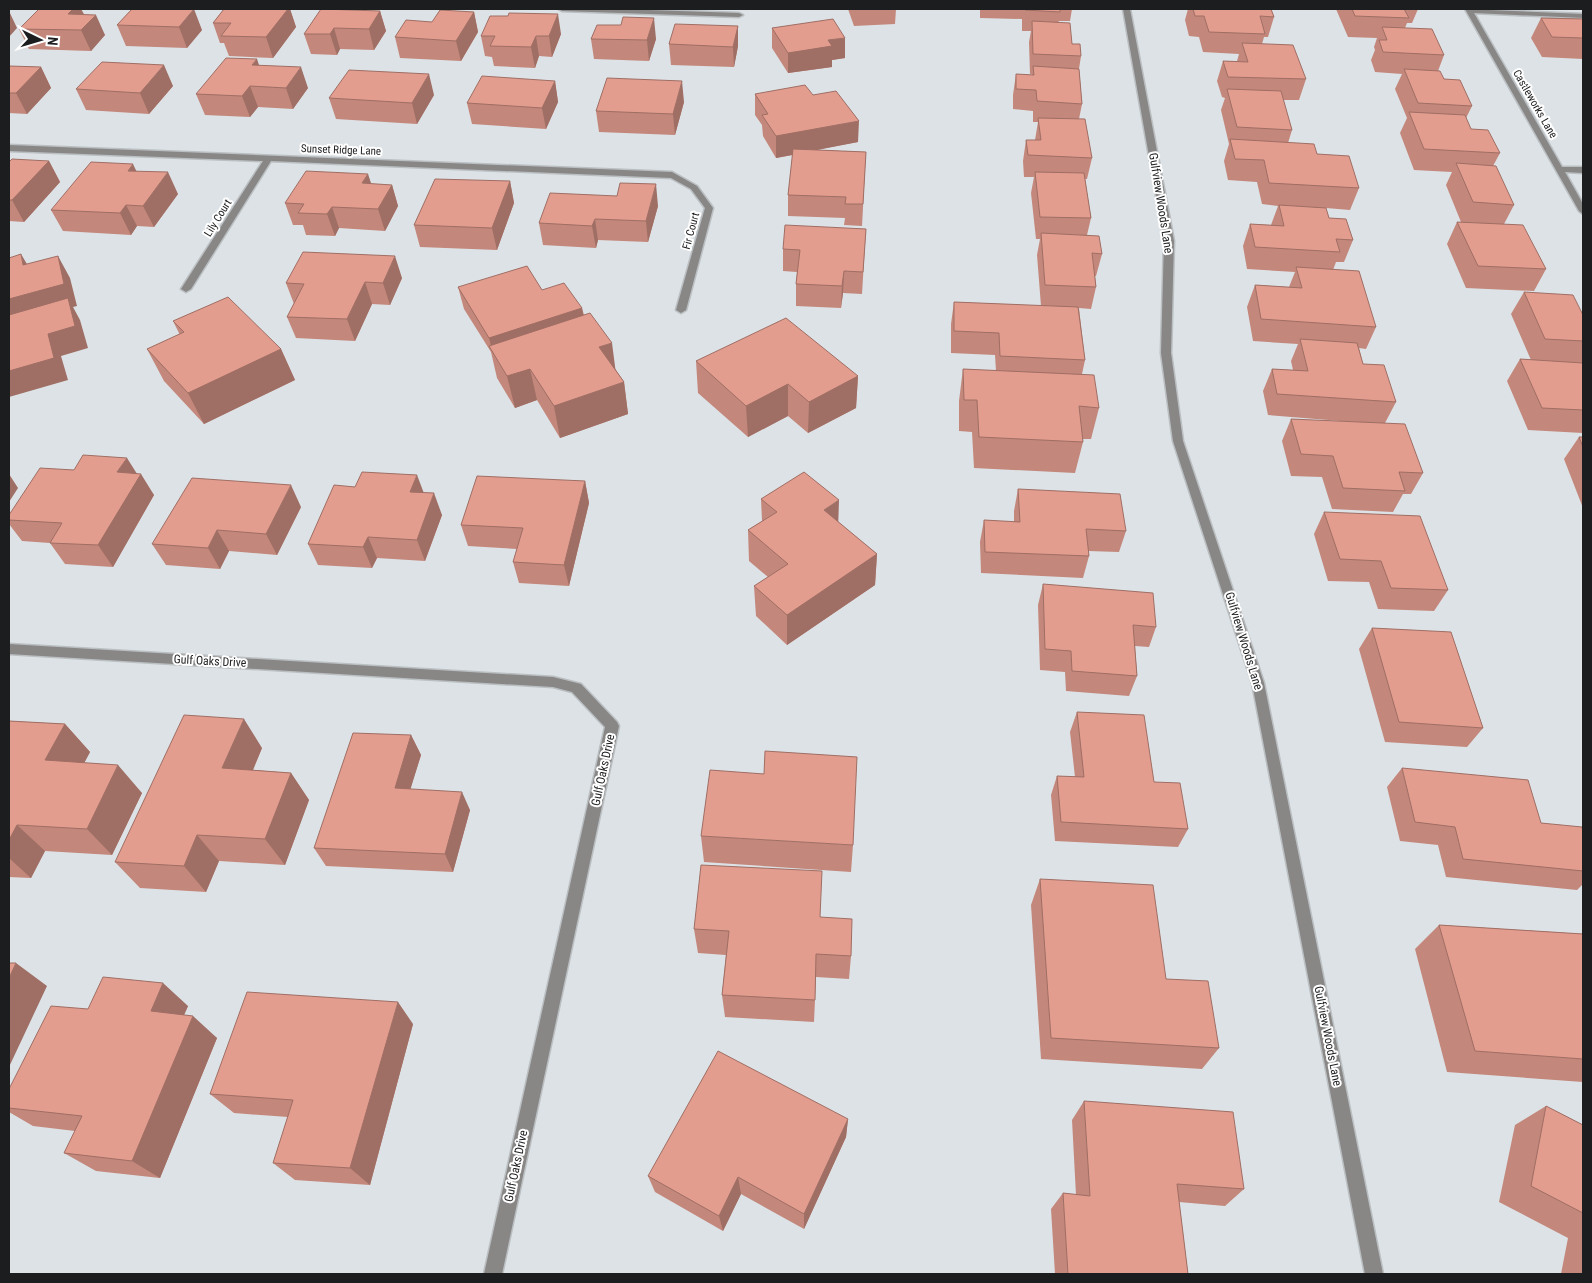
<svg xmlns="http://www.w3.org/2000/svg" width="1592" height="1283" viewBox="0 0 1592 1283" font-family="'Roboto Condensed',sans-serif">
<rect width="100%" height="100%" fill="#dde2e6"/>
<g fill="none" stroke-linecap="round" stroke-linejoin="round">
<g stroke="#babfc2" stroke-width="3">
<path id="street" d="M558,9H619L739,13L743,15L739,17L562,11Z
M1123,9H1130L1174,241L1171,353L1183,441L1264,683L1383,1274H1365L1252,683L1173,441L1161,353L1164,241Z
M1465,9L1583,14V18L1474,13L1562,167H1583V173L1565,172L1583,204V214L1579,211Z
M9,145L672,172L697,186L713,208L686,310L681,313L676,310L705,208L691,189L671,178L271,161L191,289L186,292L181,289L263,161L9,151Z
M9,644L553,677L581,684L617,722L619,726L502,1274H484L605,727L572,692L553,687L9,654Z"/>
</g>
<use href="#street" fill="#898686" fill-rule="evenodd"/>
</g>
<path fill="#c3877b" d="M39,9H81L84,14L105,35L91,51L29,49L19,29Z
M132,9L202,30L187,48L126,46L117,25Z
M224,9H290L296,27L273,58L229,56L224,43H220L213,23Z
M848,9H896L895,24L854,26Z
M980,9H1072L1070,21H1059L1058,23L1081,56L1079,69L1082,104L1079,119L1092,158L1087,179H1085L1091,218L1087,235L1102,254L1096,276H1095L1096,287L1091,309L1079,308L1085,360L1082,374L1099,408L1091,439H1083V442L1075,473L974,468L972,432L959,431V401L963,369L996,371L995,355L951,353V324L954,302L1041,306L1037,255L1040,239H1036L1031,193L1034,177H1024L1023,161L1026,140H1035L1038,122H1033V111L1013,109V95L1016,74L1032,75V74H1030L1029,42L1031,31H1022V19L980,18Z
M1188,9H1271L1274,17L1268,37H1264L1262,44L1306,79L1299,100H1283L1292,130L1288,143L1317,154L1359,188L1350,210L1326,208L1329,218L1353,240L1344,262H1336L1333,270L1376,327L1366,349L1359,348L1363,364L1396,402L1385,423L1423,473L1411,494H1403L1393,512L1332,509L1322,477L1291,476L1282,441L1291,419L1365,423L1268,415L1263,391L1272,369L1293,370L1291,361L1298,344L1253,341L1247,307L1255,285L1289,287L1295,272L1247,269L1243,246L1250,224L1271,225L1278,206L1262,204L1257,182L1228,180L1224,161L1229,144L1221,110L1225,98L1222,97L1217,81L1223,61H1237L1239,54L1203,52L1199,37L1189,36L1185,20Z
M1336,9H1418L1412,23H1407L1405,28L1444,55L1438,71L1444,79L1472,106L1466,118L1471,129L1500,153L1493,166L1514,205L1504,224L1546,269L1534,291L1466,288L1447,244L1457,222H1461L1446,185L1452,172L1414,170L1400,133L1407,118L1395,89L1402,74L1375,72L1371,60L1375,50L1374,47L1377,38L1348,37Z
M380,11L386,31L374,50L340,49L337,55L311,54L304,34Z
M474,12L478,32L461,61L400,58L395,37L432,22Z
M1541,18L1583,19V59L1542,57L1531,38Z
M738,26V46L734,67L671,65L669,44Z
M772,28L845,58L832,60V67L788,73L772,48Z
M561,34L552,57L539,56L535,68L494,66L492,57L485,56L481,36Z
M591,39H656L649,61L594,59Z
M259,65L308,88L293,109L258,107L250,117L205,115L196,94Z
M9,66L41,67L51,88L27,114L9,113Z
M555,81L558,102L546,129L472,124L467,103Z
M173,86L149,114L86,110L76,89Z
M755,94L813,95L858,142L815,150L866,152L862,226L844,225L845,218L788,216V195L793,155L776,158L763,136L762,125L755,115Z
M434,95L417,124L336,119L329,98Z
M684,102L675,135L599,132L596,111Z
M49,161L60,182L24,222L9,221V162Z
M136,171L178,194L154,227L137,226L131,235L63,231L51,210Z
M510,181L514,203L497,250L420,247L414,225Z
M371,184L392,185L398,206L385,231L339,228L335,236L306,235L303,225H293L285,203Z
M658,206L648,242L598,240L596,248L543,245L539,223Z
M866,229L862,294L843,293L841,308L796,306V284L797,272L783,271V249Z
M402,278L390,305L372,304L355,341L296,338L287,317L294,304L286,283Z
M458,287L542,290L582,308L584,315L616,370L624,382L628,414L560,438L537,400L515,408L497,378L491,352L464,309Z
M1524,292L1583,315V433L1528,430L1507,381L1520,359L1531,360L1511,314Z
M173,321L281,349L295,380L204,424L164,381L147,349L180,335Z
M696,361L858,376L856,408L808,433L788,416L748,437L698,393Z
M1579,437H1583V508L1564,459Z
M136,473L154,495L113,567L65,564L50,543L22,541L9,524V515Z
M585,481L589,503L569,586L519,583L513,562L517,549L468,546L461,525Z
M1018,489L1126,531L1119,552L1088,551L1089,556L1083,578L981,573L980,542L984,520L1014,522V511Z
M423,493L442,515L425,561L377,558L372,568L318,565L308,544Z
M761,499L838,522L877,554L875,585L787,645L756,616L754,586L768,577L749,561L748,530L762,521Z
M301,507L277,555L229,551L220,569L166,565L152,544Z
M1324,512L1448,590L1434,611L1378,609L1369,582L1328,581L1314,534Z
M1043,584L1156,627L1149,647L1135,646L1137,676L1129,696L1066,691L1065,672L1040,670L1038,605Z
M1372,628L1483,728L1467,747L1385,742L1359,649Z
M1077,712L1154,782L1188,829L1178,847L1055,841L1051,795L1057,776L1075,777L1070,732Z
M9,721L65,724L90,752L84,763L142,793L112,855L45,851L31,878L9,877Z
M411,735L421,755L410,789L470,810L453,872L326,866L314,848Z
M262,748L253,770L291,773L309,800L285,865L219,861L206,892L140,888L115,862Z
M1402,768L1541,823L1583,832V884L1577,890L1446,877L1438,845L1400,841L1387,787Z
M701,836L853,845L851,872L704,862Z
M1040,879L1166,979L1219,1048L1202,1069L1041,1059L1031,905Z
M820,917L851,956L849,979L816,977L814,1022L725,1017L722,995L726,955L698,953L694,929Z
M1439,925L1583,934V1082L1447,1072L1415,949Z
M188,1006L184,1015L217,1038L160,1178L96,1171L64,1153L75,1131L33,1126L9,1112V1089L88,1009Z
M413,1024L370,1185L295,1180L273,1163L288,1117L234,1113L210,1094Z
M1084,1101L1244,1189L1225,1206L1179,1202L1188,1274H1055L1051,1209L1063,1193L1076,1195L1072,1120Z
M1546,1106L1583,1125V1274H1561L1568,1238L1499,1202L1515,1125Z
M848,1119L846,1137L804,1229L741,1194L723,1231L655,1192L648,1176Z"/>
<path fill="#9f6e64" d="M73,9H81L88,23L68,14Z
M194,9L202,30L187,48L179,27Z
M288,9H290L296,27L273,58L266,37Z
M9,11L17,28L9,37Z
M380,11L386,31L374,50L369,29Z
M474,12L478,32L461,61L456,41Z
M558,14L561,34L552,57L549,36Z
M96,15L105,35L91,51L81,30Z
M654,18L656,39L649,61L647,40Z
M738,26V46L734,67L733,47Z
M334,28L340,49L337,55L330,34Z
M536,36L539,56L535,68L531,47Z
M845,38V58L832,60V67L788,73V53L828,40Z
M257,59L264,80L252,65Z
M164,65L173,86L149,114L140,93Z
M41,67L51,88L27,114L16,93Z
M301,67L308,88L293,109L286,88Z
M429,74L434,95L417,124L412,103Z
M555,81L558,102L546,129L542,108Z
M682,81L684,102L675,135L673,114Z
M250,86L258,107L250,117L242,96Z
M859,121L858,142L776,158V136Z
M49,161L60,182L24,222L12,200Z
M133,164L143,185L128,171Z
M168,172L178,194L154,227L143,206Z
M368,174L375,195L362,183Z
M510,181L514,203L497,250L492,228Z
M656,184L658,206L648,242L646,221Z
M392,185L398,206L385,231L378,209Z
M126,205L137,226L131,235L120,213Z
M332,207L339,228L335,236L327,214Z
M595,219L598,240L596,248L592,226Z
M21,254L34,276L23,265Z
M58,256L70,278L77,306L73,307L80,320L88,348L61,356L68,380L9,397V299Z
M395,256L402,278L390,305L383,283Z
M844,271L843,293L841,308L842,286Z
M365,282L372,304L355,341L347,319Z
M582,308L586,330L493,353L489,338Z
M612,343L616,374L599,347Z
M281,349L295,380L204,424L188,393Z
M530,369L537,400L515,408L507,376Z
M858,376L856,408L808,433L809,402Z
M624,382L628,414L560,438L554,406Z
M788,384V416L748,437L746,406Z
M127,458L139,477L141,474L154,495L113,567L98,545L117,472Z
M9,474L18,488L9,502Z
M417,475L425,496L410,492Z
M585,481L589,503L569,586L564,565Z
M291,485L301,507L277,555L266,534Z
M434,493L442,515L425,561L417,540Z
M839,500L838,531L824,510Z
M217,530L229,551L220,569L208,548Z
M368,537L377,558L372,568L363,547Z
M877,554L875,585L787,645V615Z
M244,719L262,748L242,796L222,768Z
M65,724L90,752L71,788L45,760Z
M411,735L421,755L405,807L395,788Z
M118,765L142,793L112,855L87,829Z
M291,773L309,800L285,865L265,839Z
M462,792L470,810L453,872L445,854Z
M17,825L45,851L31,878L9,858V840Z
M197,835L219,861L206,892L184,866Z
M16,963L47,986L9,1067V978Z
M163,983L188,1006L176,1033L151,1011Z
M398,1002L413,1024L370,1185L350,1168Z
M193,1016L217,1038L160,1178L132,1161Z
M848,1119L846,1137L804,1229V1214Z
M738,1177L741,1194L723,1231L719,1216Z"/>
<path fill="#e39d8f" stroke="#9f6e64" d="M39,9H73L68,14L96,15L81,30L19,29Z
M132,9H194L179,27L117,25Z
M224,9H288L266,37L221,36L231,23H213Z
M321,9L380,11L369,29L334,28L330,34H304Z
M1025,9H1060V12L1025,10Z
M1193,9H1271L1274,17L1260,16L1265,34L1209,32L1204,16H1195Z
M1352,9H1404L1409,18L1355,16Z
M440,10L474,12L456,41L395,37L406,20L432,22Z
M509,13L558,14L549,36H536L531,47L490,46L495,36H481L490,16H508Z
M623,17L654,18L647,40L591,39L597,25H621Z
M1541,18L1583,19V38L1552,37Z
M833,19L845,38L828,40L832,46L788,53L772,28Z
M1032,21L1070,23L1072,44H1080L1081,56L1033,54Z
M675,24L738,26L733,47L669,44Z
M1382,27L1432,29L1444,55L1383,52L1379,40H1387Z
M1242,43L1293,45L1306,79L1228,77L1223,61L1248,62Z
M226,58L257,59L252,65L301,67L286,88L250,86L242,96L196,94Z
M102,62L164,65L140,93L76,89Z
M9,66L41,67L16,93H9Z
M1033,66L1079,69L1082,104L1037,101L1036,90L1016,89V74L1034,75Z
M1404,69L1440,71L1444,79L1460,80L1472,106L1418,103Z
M349,70L429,74L412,103L329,98Z
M482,76L555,81L542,108L467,103Z
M607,78L682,81L673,114L596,111Z
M805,85L813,95L836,91L859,121L776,136L762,115L768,114L755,94Z
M1227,89L1281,91L1292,130L1237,127Z
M1409,112L1465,115L1471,129L1488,130L1500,153L1424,149Z
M1038,118L1085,119L1092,158L1028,155L1026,140H1041Z
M1230,139L1314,144L1317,154L1349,156L1359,188L1269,183L1264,160L1235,159Z
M793,149L866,152L863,204H845L846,197L788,195Z
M12,159L49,161L12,200H9V162Z
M91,162L133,164L128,171L168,172L143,206L126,205L120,213L51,210Z
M1456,163L1496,166L1514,205L1473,202Z
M306,171L368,174L362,183L392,185L378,209L332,207L327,214L298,213L304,204L285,203Z
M1035,172L1084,173L1091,218L1040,217Z
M435,179L510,181L492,228L414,225Z
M620,183L656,184L646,221L595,219L592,226L539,223L550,193L617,196Z
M1279,205L1326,208L1329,218L1346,219L1353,240L1336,239L1340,252L1255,247L1250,224L1284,226Z
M1457,222L1523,225L1546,269L1478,266Z
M785,225L866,229L863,272L844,271L842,286L796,284L800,250L783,249Z
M1041,233L1099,236L1102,254L1092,253L1096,287L1045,285Z
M303,252L395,256L383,283L365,282L347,319L287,317L304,284L286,283Z
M21,254L23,265L58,256L64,284L9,299V258Z
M527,266L542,290L564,283L582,308L489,338L458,287Z
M1296,267L1359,271L1376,327L1261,319L1255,285L1302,288Z
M1524,292L1573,295L1583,315V341L1545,339Z
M228,297L281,349L188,393L147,349L184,332L173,321Z
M68,298L75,326L48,334L54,358L9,371V315Z
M954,302L1078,307L1085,360L1000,356L999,333L954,331Z
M590,313L612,343L599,347L624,382L554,406L530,369L507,376L489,346Z
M786,318L858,376L809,402L788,384L746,406L696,361Z
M1300,339L1357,343L1363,364L1384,365L1396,402L1277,394L1272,369L1308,371Z
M1520,359L1583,363V410L1542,408Z
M963,369L1094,375L1099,408L1079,406L1083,442L979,437L977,400H964Z
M1291,419L1405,424L1423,473L1399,472L1405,491L1343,488L1333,456L1301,454Z
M1579,437H1583V447Z
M83,455L127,458L117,472L141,474L98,545L50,543L62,523L9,520V515L40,468L74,470Z
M362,472L417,475L410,492L434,493L417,540L368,537L363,547L308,544L334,485L355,487Z
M804,472L839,500L824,510L877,554L787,615L754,586L788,564L748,530L777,512L761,499Z
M477,476L585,481L564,565L513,562L523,528L461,525Z
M192,478L291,485L266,534L217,530L208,548L152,544Z
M1018,489L1120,494L1126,531L1086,529L1089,556L985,552L984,520L1020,522Z
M1324,512L1420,516L1448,590L1391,588L1381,561L1340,559Z
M1043,584L1153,593L1156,627L1133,625L1137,676L1072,671L1071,651L1045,649Z
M1372,628L1451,632L1483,728L1399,722Z
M1077,712L1144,715L1154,782L1180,783L1188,829L1061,822L1057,776L1084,777Z
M184,715L244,719L222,768L291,773L265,839L197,835L184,866L115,862Z
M9,721L65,724L45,760L118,765L87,829L17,825L9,840Z
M353,733L411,735L395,788L462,792L445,854L314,848Z
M765,751L857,757L853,845L701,836L710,770L764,774Z
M1402,768L1528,780L1541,823L1582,827L1583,832V871L1463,859L1455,827L1415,822Z
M701,865L822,871L820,917L852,919L851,956L816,954L815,1000L722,995L729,931L694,929Z
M1040,879L1153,885L1166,979L1208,981L1219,1048L1051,1038Z
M1439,925L1583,934V1059L1475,1051Z
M9,963H16L9,978Z
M103,977L163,983L151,1011L193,1016L132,1161L64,1153L82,1116L9,1108V1089L51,1006L88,1009Z
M247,992L398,1002L350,1168L273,1163L293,1100L210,1094Z
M718,1051L848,1119L804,1214L738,1177L719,1216L648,1176Z
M1084,1101L1233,1112L1244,1189L1177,1184L1188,1274H1068L1063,1193L1090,1196Z
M1546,1106L1583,1125V1213L1531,1186Z"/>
<g text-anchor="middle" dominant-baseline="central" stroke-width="4" stroke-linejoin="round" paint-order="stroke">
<g font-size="11" fill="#1c1d1f" stroke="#fff">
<text transform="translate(1535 104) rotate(60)">Castleworks Lane</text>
<text transform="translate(341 150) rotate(2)">Sunset Ridge Lane</text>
<text transform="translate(218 218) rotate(-58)">Lily Court</text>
<text transform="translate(691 231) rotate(-75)">Fir Court</text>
</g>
<g font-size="12" fill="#1c1d1f" stroke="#fff">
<text transform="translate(1161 203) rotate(81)">Gulfview Woods Lane</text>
<text transform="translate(1244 641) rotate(73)">Gulfview Woods Lane</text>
<text transform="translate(210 661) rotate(3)">Gulf Oaks Drive</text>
<text transform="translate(603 770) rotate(-78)">Gulf Oaks Drive</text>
<text transform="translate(1328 1036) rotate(79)">Gulfview Woods Lane</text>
<text transform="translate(516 1166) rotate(-78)">Gulf Oaks Drive</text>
</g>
</g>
<rect width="1592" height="1283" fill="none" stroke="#1c1d1f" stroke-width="20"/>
<g transform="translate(40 40) rotate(95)" stroke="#ffffff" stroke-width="4" paint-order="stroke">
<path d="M0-4L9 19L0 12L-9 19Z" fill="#1c1d1f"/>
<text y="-8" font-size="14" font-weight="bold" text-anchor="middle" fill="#1c1d1f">N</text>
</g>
</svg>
